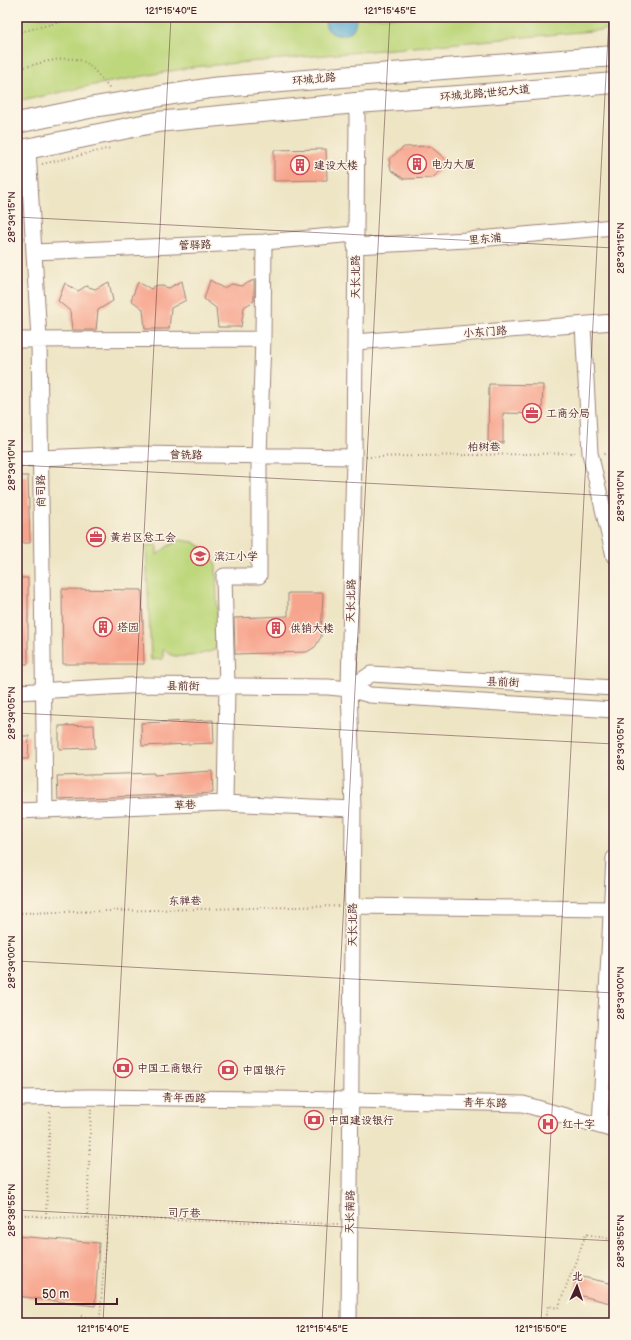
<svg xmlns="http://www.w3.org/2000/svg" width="631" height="1340" viewBox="0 0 631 1340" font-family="'Balsamiq Sans','LXGW WenKai TC',sans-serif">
<rect width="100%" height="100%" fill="#fcf5e5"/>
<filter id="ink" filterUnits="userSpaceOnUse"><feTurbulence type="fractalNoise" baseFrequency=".025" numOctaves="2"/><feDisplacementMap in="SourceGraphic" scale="8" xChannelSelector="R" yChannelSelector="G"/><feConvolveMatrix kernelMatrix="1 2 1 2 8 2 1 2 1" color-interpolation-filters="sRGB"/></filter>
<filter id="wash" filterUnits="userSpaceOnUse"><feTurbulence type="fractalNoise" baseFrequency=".012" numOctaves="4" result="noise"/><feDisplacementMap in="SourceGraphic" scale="16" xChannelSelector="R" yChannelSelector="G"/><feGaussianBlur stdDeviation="0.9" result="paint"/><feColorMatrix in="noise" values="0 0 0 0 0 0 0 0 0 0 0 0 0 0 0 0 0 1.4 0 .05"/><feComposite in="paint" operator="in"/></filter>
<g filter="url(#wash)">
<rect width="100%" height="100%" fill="#eee5c5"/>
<path fill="#bdd77c" stroke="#847b54" d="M17,17H614V29L193,67L89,86L17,102Z
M181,540L193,542L209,551L216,565L218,640L215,650C203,654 183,659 171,655C168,654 165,650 163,649V659L151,660L146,546L157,545V555L168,546Z"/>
<path fill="#52a8ce" stroke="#4e647c" d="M325,17H356C358,42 322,41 325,17Z"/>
<g id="blocks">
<path fill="#f7a48d" d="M430,146L444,158V168L432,178L404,179L391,170L389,159L404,147Z
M326,149L327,180L274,181V150Z
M210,280L223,288L232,284L241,286L254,280V301L244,307L241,327H218L216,308L204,299Z
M182,281L186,300L171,308L169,329H145L143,309L131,300L138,282L151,289L155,286L159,285L169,288Z
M109,282L113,301L98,310L96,330H72L70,311L58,301L65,283L78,291L86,286L95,289Z
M489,384L543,385L542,414L503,413V443L488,442Z
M17,476H28L30,543H17Z
M17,578H28V664H17Z
M62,589L142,590L144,664H63Z
M288,593H323L321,637L315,647L307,652L235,654L234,618L288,616Z
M213,720L214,743L142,746L141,723Z
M94,725L95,748L59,749V726Z
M17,736H29L28,759H17Z
M212,771L213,793L166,796V795L58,799L57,776L154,773V775Z
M17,1236L99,1243L95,1306L17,1296Z
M578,1276L614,1284V1304L574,1294Z"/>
</g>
</g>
<g filter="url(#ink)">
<use href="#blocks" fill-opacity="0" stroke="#9c8278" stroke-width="1"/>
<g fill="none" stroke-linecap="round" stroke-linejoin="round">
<g stroke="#9c8278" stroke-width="17">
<path id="minor" d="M28,149L39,339L45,810
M355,246L467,240L614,227
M34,252L264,242L355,234
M583,325L590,453L614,556
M17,340L263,339
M355,342L614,322
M17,459L135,454L354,457
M349,689L371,674L614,688
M17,692L144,685L328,687L349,689L370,695L614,710
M225,803L227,686L224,576H259V456L263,339L264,242
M17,811L225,803L353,809
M352,906L611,909
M17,1098L92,1097L352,1100L523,1104L614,1130
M600,1126L614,858
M349,1323L353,809L349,689L354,457L357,117L356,103"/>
</g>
<g stroke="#9c8278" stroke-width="22">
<path id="major" d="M17,123L94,107L211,88L353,76L614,56
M17,151L157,122L356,103L473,95L614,83"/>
</g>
<path stroke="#9c8278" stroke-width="2" stroke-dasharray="1 3" stroke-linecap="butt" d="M51,17H52
M576,17L614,22
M17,33L79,17
M17,69C34,65 71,52 86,63C95,69 102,80 109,88
M42,164L111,148
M604,454L614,455
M366,457L577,453
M17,913L340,906
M17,1214L46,1217L87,1218L338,1224
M46,1217L50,1109
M87,1218L91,1108
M17,1316L27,1323
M79,1323L80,1316L100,1319L107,1219
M544,1323L548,1306L558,1308L586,1234L614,1240"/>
<use href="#minor" stroke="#fff" stroke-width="15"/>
<use href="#major" stroke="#fff" stroke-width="20"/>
</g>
</g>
<path fill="none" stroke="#4a1f2b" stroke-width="1" stroke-opacity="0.45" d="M17,217L614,248M17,465L614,496M17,713L614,744M17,961L614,993M17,1210L614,1241M103,1323L171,17M322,1323L390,17M541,1323L609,17"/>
<defs>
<g id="building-ring" transform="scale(1)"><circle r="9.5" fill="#fcf5e5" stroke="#d1495b" stroke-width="1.5"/><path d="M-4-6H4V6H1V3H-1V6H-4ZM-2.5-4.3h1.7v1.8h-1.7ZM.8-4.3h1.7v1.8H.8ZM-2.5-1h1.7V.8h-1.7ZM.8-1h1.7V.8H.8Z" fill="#d1495b"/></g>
<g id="office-ring" transform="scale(1)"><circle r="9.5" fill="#fcf5e5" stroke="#d1495b" stroke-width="1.5"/><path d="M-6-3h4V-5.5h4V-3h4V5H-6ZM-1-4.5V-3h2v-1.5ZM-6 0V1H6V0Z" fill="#d1495b"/></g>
<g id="school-ring" transform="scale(1)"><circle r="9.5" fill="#fcf5e5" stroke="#d1495b" stroke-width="1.5"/><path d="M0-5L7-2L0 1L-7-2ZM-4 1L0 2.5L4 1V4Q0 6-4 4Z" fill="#d1495b"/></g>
<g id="bank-ring" transform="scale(1)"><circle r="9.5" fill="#fcf5e5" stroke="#d1495b" stroke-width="1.5"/><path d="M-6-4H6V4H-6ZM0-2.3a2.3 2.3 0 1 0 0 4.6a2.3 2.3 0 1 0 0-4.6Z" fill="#d1495b"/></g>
<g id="hospital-ring" transform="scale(1)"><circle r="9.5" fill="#fcf5e5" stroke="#d1495b" stroke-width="1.5"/><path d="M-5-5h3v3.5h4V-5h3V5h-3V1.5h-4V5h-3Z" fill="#d1495b"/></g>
</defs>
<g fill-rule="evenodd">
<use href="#building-ring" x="417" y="164"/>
<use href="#building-ring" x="300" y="165"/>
<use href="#office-ring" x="532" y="413"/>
<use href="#office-ring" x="96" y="537"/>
<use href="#school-ring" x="200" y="556"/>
<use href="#building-ring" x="103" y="627"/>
<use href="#building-ring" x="276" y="628"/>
<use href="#bank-ring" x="123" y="1068"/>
<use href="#bank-ring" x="228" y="1070"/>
<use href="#bank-ring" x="314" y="1120"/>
<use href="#hospital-ring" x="548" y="1124"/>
</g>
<g text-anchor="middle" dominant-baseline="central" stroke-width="3" stroke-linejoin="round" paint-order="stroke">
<g font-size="11" fill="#4a1f2b" stroke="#fcf5e5">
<text transform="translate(314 79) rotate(-5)">环城北路</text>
<text transform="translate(485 93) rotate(-5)">环城北路;世纪大道</text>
<text transform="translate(485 239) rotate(-5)">里东浦</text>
<text transform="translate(195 245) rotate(-2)">管驿路</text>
<text transform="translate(355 277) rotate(-90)">天长北路</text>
<text transform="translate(485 332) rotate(-4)">小东门路</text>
<text transform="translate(484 447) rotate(-1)">柏树巷</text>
<text transform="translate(186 455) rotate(1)">曾铣路</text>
<text transform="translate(41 491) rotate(-91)">尚司路</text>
<text transform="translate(351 601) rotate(-89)">天长北路</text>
<text transform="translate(503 682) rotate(3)">县前街</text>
<text transform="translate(183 686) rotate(1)">县前街</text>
<text transform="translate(185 805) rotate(-2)">草巷</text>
<text transform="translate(185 901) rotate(-1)">东禅巷</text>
<text transform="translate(352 925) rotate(-90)">天长北路</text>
<text transform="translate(184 1098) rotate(1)">青年西路</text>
<text transform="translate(485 1103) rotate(1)">青年东路</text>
<text transform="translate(350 1212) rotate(-89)">天长南路</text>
<text transform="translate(184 1213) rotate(1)">司厅巷</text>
</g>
<g font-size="11" fill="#4a1f2b" stroke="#fcf5e5" text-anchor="start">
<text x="431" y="164">电力大厦</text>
<text x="314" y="165">建设大楼</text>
<text x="546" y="413">工商分局</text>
<text x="110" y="537">黄岩区总工会</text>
<text x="214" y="556">滨江小学</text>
<text x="117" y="627">塔园</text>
<text x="290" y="628">供销大楼</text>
<text x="137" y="1068">中国工商银行</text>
<text x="242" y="1070">中国银行</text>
<text x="328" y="1120">中国建设银行</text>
<text x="562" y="1124">红十字</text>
</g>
</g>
<rect width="631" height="1340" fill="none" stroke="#fcf5e5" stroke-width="44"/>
<g transform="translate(577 1286) rotate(3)" stroke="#fcf5e5" stroke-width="3" paint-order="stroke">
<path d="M0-3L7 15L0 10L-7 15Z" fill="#4a1f2b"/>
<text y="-6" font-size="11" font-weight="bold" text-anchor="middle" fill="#4a1f2b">北</text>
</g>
<path d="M36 1298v6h81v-6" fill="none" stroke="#4a1f2b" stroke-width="2"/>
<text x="42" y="1298" font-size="12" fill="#4a1f2b" stroke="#fcf5e5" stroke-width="3" paint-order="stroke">50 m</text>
<rect x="22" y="22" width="587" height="1296" fill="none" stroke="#4a1f2b" stroke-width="1.5"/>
<g font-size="10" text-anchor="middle" fill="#4a1f2b">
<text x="171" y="14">121°15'40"E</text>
<text x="390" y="14">121°15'45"E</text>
<text transform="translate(11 217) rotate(-90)" y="4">28°39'15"N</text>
<text transform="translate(620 248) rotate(-90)" y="4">28°39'15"N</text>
<text transform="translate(11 465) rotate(-90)" y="4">28°39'10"N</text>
<text transform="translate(620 496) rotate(-90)" y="4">28°39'10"N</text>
<text transform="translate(11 713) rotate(-90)" y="4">28°39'05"N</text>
<text transform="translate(620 744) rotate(-90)" y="4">28°39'05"N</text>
<text transform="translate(11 962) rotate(-90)" y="4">28°39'00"N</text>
<text transform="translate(620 993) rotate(-90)" y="4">28°39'00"N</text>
<text transform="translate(11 1210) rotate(-90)" y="4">28°38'55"N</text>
<text transform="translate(620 1241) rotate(-90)" y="4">28°38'55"N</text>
<text x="103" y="1332">121°15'40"E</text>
<text x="322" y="1332">121°15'45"E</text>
<text x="541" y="1332">121°15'50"E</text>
</g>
</svg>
